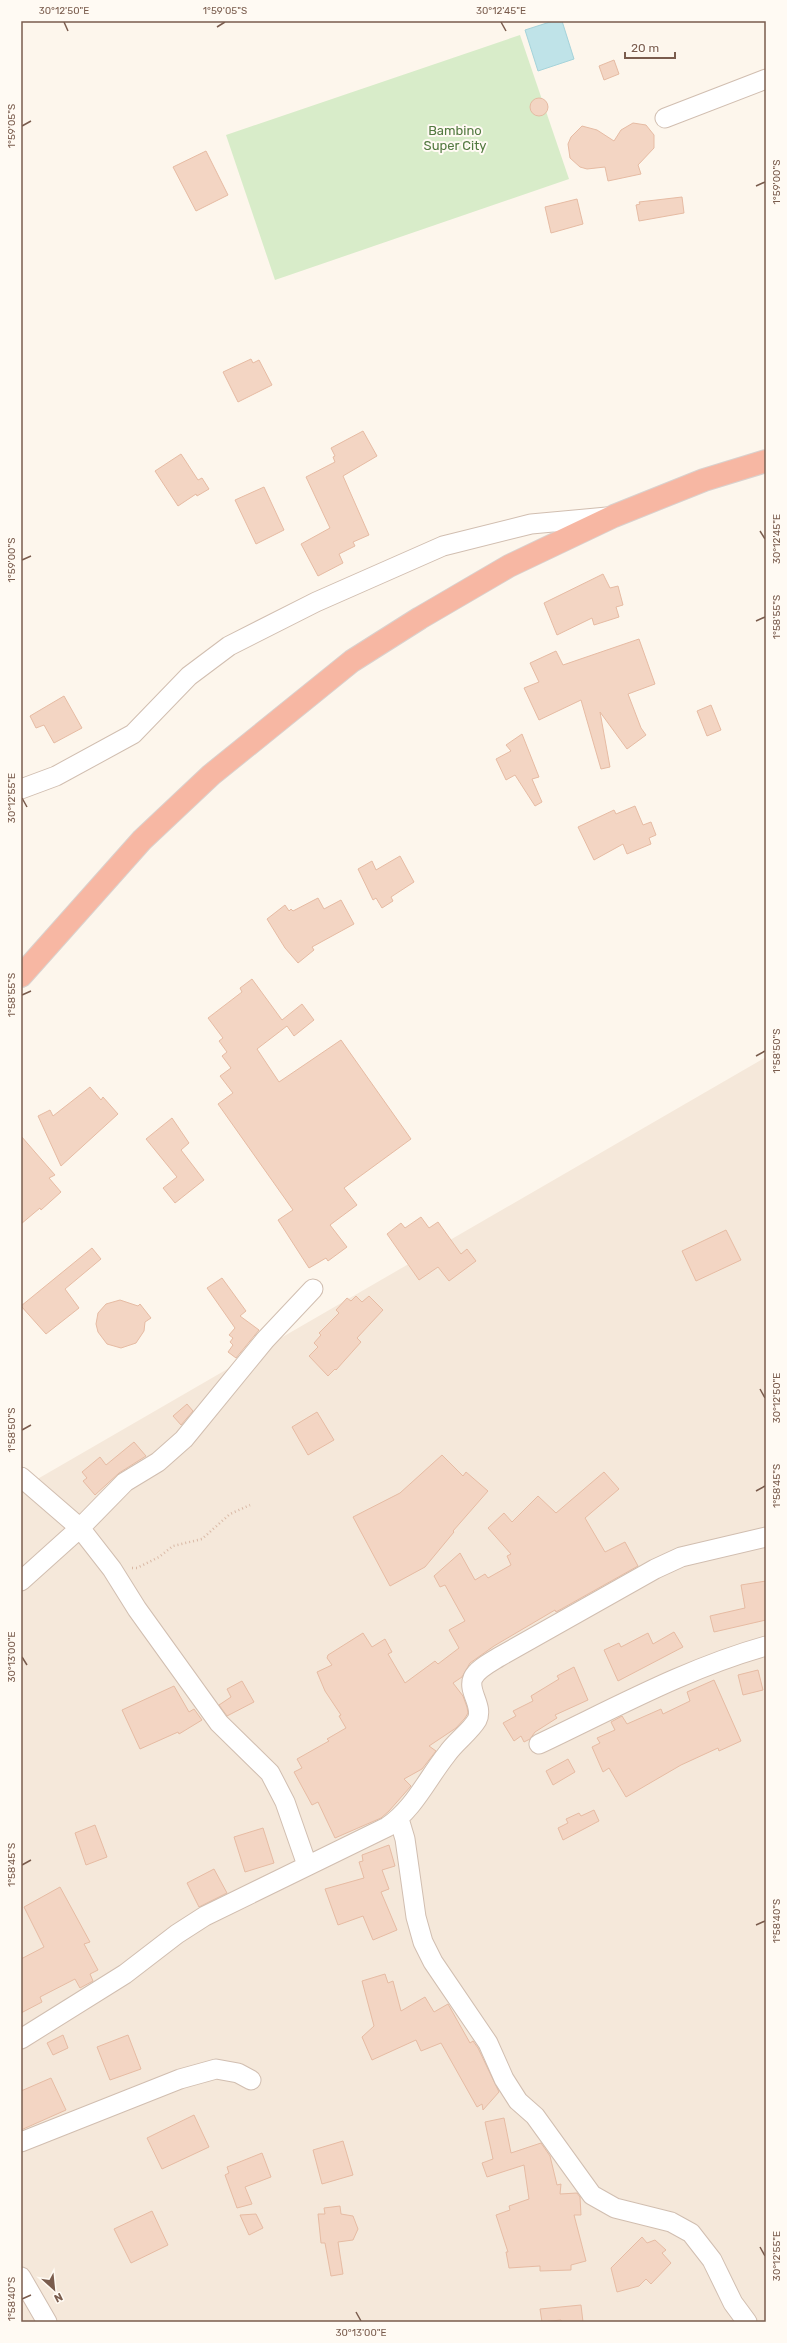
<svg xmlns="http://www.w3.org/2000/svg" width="787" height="2343" viewBox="0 0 787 2343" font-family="Rubik,sans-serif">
<rect width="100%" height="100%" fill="#fdf6ec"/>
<path fill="#f5e8da" d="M766,1057V2322H21V1482L34,1481Z"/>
<path fill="#d8ecc9" d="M520,35L569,179L275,280L226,135Z"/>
<path fill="#bfe3e8" stroke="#a5d3da" d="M553,21H562L574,59L538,71L525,30Z"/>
<path fill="#f3d5c3" stroke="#e6bba3" d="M614,60L619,74L604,80L599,66Z
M530 107a9 9 0 1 1 18 0a9 9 0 1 1-18 0Z
M633,123L646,125L654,135V148L638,165L641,174L608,181L605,167L587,169L580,167L570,158L568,144L571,137L582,126L597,130L614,141L621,130Z
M206,151L228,195L196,211L173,167Z
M682,197L684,213L639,221L636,205L640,204L639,202Z
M577,199L583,224L551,233L545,207Z
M251,359L253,363L259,360L272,385L238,402L223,372Z
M363,431L377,456L343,476L369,535L353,542L355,546L339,554L343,563L318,576L301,544L330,528L306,477L335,462L333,457L335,456L331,448Z
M181,454L198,480L202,478L209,489L197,496L196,494L178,506L155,471Z
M264,487L284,530L256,544L235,500Z
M603,574L610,588L618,586L623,605L616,607L619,617L594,625L592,618L557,635L544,603Z
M639,639L655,684L628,694L641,728L646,735L627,749L600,712L610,767L601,769L581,700L539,720L524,688L539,682L530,663L556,651L563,665Z
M64,696L82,728L54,743L44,725L36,728L30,716Z
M711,705L721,730L707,736L697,711Z
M522,734L539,777L532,779L542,802L535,806L515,775L506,780L496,759L511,751L506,745Z
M635,806L643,825L651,822L656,835L649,838L651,844L627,854L623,844L594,860L578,827L614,810L616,814Z
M400,856L414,882L391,897L393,901L382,908L376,898L373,900L358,869L372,861L376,870Z
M318,898L324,909L341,900L354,924L312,947L314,950L298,963L285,948L267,919L285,905L289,911L291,909L293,911Z
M252,979L282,1020L302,1004L314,1020L294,1036L287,1026L257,1049L279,1082L341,1040L411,1139L344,1188L357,1205L330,1225L347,1247L328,1261L326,1258L309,1268L278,1220L293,1210L218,1104L233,1093L220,1076L231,1068L222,1056L227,1052L219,1041L223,1038L208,1018L242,992L240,988Z
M90,1087L101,1100L103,1097L118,1114L61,1166L38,1116L50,1110L53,1116Z
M172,1118L189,1143L181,1150L204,1180L175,1203L163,1188L177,1177L146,1139Z
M21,1136L55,1175L49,1178L61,1192L41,1210L40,1208L21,1224Z
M421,1217L429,1228L438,1222L461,1254L467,1249L476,1261L449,1281L438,1267L419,1280L387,1234L401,1223L405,1228Z
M726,1230L741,1260L696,1281L682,1251Z
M92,1248L101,1259L65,1289L79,1308L46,1334L21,1306Z
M222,1278L246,1311L240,1316L259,1330L236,1358L228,1352L233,1345L230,1342L233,1338L229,1335L235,1328L207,1288Z
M356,1296L362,1302L369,1296L383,1310L357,1338L361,1342L336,1370L335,1369L328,1376L309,1356L318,1347L314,1343L321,1335L319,1333L339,1313L336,1310L347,1298L351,1301Z
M120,1300L138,1306L140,1304L151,1318L145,1322L144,1331L136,1343L121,1348L107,1344L98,1332L96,1324L98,1313L106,1304Z
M187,1404L193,1411L181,1425L173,1416Z
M317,1412L334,1440L308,1455L292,1427Z
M134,1442L146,1456L119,1473L95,1495L83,1481L87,1478L82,1472L100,1457L106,1465Z
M442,1455L463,1476L466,1472L488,1491L453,1531L454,1532L425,1567L390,1586L353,1517L400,1493Z
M604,1472L619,1489L585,1518L605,1552L625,1542L638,1566L556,1612L555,1610L494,1646L470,1663L462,1677L453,1683L463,1696L467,1707L468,1713L465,1718L456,1728L429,1746L436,1751L422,1769L404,1779L411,1786L389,1811L381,1818L335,1838L318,1802L312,1805L294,1772L302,1768L297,1759L329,1741L327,1739L346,1728L339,1716L341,1715L325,1691L317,1672L332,1665L327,1658L328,1655L363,1633L372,1647L385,1639L392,1652L388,1654L405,1683L435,1661L438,1664L459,1648L449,1630L465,1621L445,1585L440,1587L434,1576L460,1553L475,1580L485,1574L488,1578L511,1565L507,1556L511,1554L488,1528L504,1513L512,1522L538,1496L556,1513Z
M766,1581V1620L714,1632L710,1616L745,1608L741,1585Z
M674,1632L683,1647L618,1681L604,1650L619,1643L621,1647L648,1633L653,1644Z
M574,1667L588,1700L555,1715L557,1718L535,1732L530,1739L524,1742L521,1736L514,1741L503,1723L516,1716L513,1711L533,1701L531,1696L559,1679L557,1676Z
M758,1670L763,1690L743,1695L738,1675Z
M714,1680L741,1741L719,1751L718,1748L681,1765L626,1797L609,1768L603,1772L592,1747L600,1743L597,1738L615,1730L611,1722L622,1716L627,1724L661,1709L663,1714L690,1701L687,1692Z
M242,1681L254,1702L227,1716L219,1705L231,1697L227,1689Z
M174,1686L189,1712L194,1709L202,1720L179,1734L178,1732L140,1749L122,1710Z
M568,1759L575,1772L553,1785L546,1771Z
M594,1810L599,1821L563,1840L558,1828L568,1823L566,1819L579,1813L581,1816Z
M95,1825L107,1857L86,1865L75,1833Z
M263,1828L274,1863L245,1872L234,1837Z
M389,1845L395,1866L382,1870L389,1889L381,1892L397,1930L373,1940L363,1916L338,1925L325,1889L364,1878L359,1862L363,1861L362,1855Z
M214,1869L227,1893L199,1907L187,1883Z
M60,1887L90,1942L84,1944L98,1970L90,1974L93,1981L80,1988L75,1979L40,1997L42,2002L21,2013V1959L44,1947L24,1907Z
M385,1974L388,1983L393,1981L401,2011L425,1997L434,2012L448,2004L470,2043L473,2041L478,2048L499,2092L483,2110L482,2104L477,2107L441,2043L421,2051L416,2040L372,2060L362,2037L374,2026L362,1981Z
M63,2035L68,2048L53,2055L47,2043Z
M128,2035L141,2069L110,2080L97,2047Z
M51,2078L66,2110L21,2130V2091Z
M194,2115L209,2147L162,2169L147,2138Z
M504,2118L511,2153L541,2143L550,2156L557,2185L561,2184L560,2194L577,2193L580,2197L581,2215H574L586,2261L571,2265V2270L540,2271V2266L509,2268L506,2252H508L496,2215L510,2210L509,2206L529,2199L524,2165L487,2177L482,2163L493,2159L485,2122Z
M343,2141L353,2175L322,2184L313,2150Z
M262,2153L271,2177L245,2187L252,2204L237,2208L225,2175L229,2173L227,2167Z
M340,2206L341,2214L353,2216L358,2229L353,2240L338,2242L343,2274L331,2276L325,2243H321L318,2214H325L324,2208Z
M152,2211L168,2245L131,2263L114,2229Z
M256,2214L263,2228L249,2235L240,2215Z
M642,2237L647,2243L655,2240L666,2250L662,2253L671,2263L651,2284L646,2279L639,2286L617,2292L611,2268Z
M581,2305L583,2322H562L561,2320L542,2322L540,2309Z"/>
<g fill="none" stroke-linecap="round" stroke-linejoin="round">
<g stroke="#d1beb0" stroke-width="21">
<path id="minor" d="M665,118L766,79
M21,789L56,776L133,734L189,676L229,646L316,602L443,546L531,524L607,517
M21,1477L80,1528L112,1569L137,1609L219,1723L270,1773L285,1802L307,1865
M21,1581L80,1528L125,1482L158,1462L184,1439L265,1340L313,1289
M539,1744C613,1709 687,1668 766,1646
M399,1819L405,1839L416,1917L423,1942L433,1962L488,2043L504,2079L518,2101L535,2116L592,2195L615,2208L671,2222L691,2233L712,2260L733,2303L747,2322
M21,2039L125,1974L177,1934L205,1916L387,1827C414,1809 427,1779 447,1754C455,1742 470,1732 477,1720C484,1706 467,1691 473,1678C477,1669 491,1662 499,1657L655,1569L681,1557L766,1537
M21,2142L180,2079L216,2069L238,2073L251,2080
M21,2277L47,2322"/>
</g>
<g stroke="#dad1cd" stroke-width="24">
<path id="highway" d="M21,976L142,840L211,775L352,661L420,618L509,566L614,516L704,480L766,461"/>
</g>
<path stroke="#d9b8a5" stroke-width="2.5" stroke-dasharray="1 3" stroke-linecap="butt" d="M132,1568H137L159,1557L173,1546L202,1539L230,1514L250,1505"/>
<use href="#minor" stroke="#fff" stroke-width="19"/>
<use href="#highway" stroke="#f7b7a3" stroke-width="22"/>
</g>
<path fill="none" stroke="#7a5c4d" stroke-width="1.5" d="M64,22L68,31M501,22L506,31M217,27L225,22M22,126L31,121M756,186L765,182M760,531L765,539M22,560L31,556M756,621L765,617M22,798L27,807M22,995L31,991M756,1056L765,1051M760,1389L765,1398M22,1430L31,1425M756,1491L765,1486M22,1657L27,1665M22,1865L31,1860M756,1925L765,1921M760,2247L765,2256M22,2299L31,2295M356,2312L361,2321"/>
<g text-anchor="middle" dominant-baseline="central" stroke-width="4" stroke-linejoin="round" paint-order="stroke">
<g font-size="13" fill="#537a41" stroke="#fffaf3">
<text x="455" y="130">Bambino<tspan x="455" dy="15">Super City</tspan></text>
</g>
</g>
<rect width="787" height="2343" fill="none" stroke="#fffaf3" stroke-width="44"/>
<g transform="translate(54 2289) rotate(153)" stroke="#fffaf3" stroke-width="3" paint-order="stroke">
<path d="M0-3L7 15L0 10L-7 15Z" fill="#7a5c4d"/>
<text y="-6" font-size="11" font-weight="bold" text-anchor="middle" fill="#7a5c4d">N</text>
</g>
<path d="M625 52v6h50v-6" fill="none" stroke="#7a5c4d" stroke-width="2"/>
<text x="631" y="52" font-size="12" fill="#7a5c4d" stroke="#fffaf3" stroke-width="3" paint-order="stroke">20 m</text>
<rect x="22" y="22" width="743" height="2299" fill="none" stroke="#7a5c4d" stroke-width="1.5"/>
<g font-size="10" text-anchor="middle" fill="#7a5c4d">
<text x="64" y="14">30°12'50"E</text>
<text x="225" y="14">1°59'05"S</text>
<text x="501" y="14">30°12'45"E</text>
<text transform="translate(11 126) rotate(-90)" y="4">1°59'05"S</text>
<text transform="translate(776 182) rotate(-90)" y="4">1°59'00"S</text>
<text transform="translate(776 539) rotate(-90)" y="4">30°12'45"E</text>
<text transform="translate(11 560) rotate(-90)" y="4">1°59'00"S</text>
<text transform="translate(776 617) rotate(-90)" y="4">1°58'55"S</text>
<text transform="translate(11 798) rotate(-90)" y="4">30°12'55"E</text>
<text transform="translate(11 995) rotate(-90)" y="4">1°58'55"S</text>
<text transform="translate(776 1051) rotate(-90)" y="4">1°58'50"S</text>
<text transform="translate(776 1398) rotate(-90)" y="4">30°12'50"E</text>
<text transform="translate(11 1430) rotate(-90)" y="4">1°58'50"S</text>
<text transform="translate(776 1486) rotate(-90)" y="4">1°58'45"S</text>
<text transform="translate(11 1657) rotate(-90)" y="4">30°13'00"E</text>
<text transform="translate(11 1865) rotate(-90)" y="4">1°58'45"S</text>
<text transform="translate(776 1921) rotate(-90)" y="4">1°58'40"S</text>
<text transform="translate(776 2256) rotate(-90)" y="4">30°12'55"E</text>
<text transform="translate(11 2299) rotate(-90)" y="4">1°58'40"S</text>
<text x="361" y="2336">30°13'00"E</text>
</g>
</svg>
